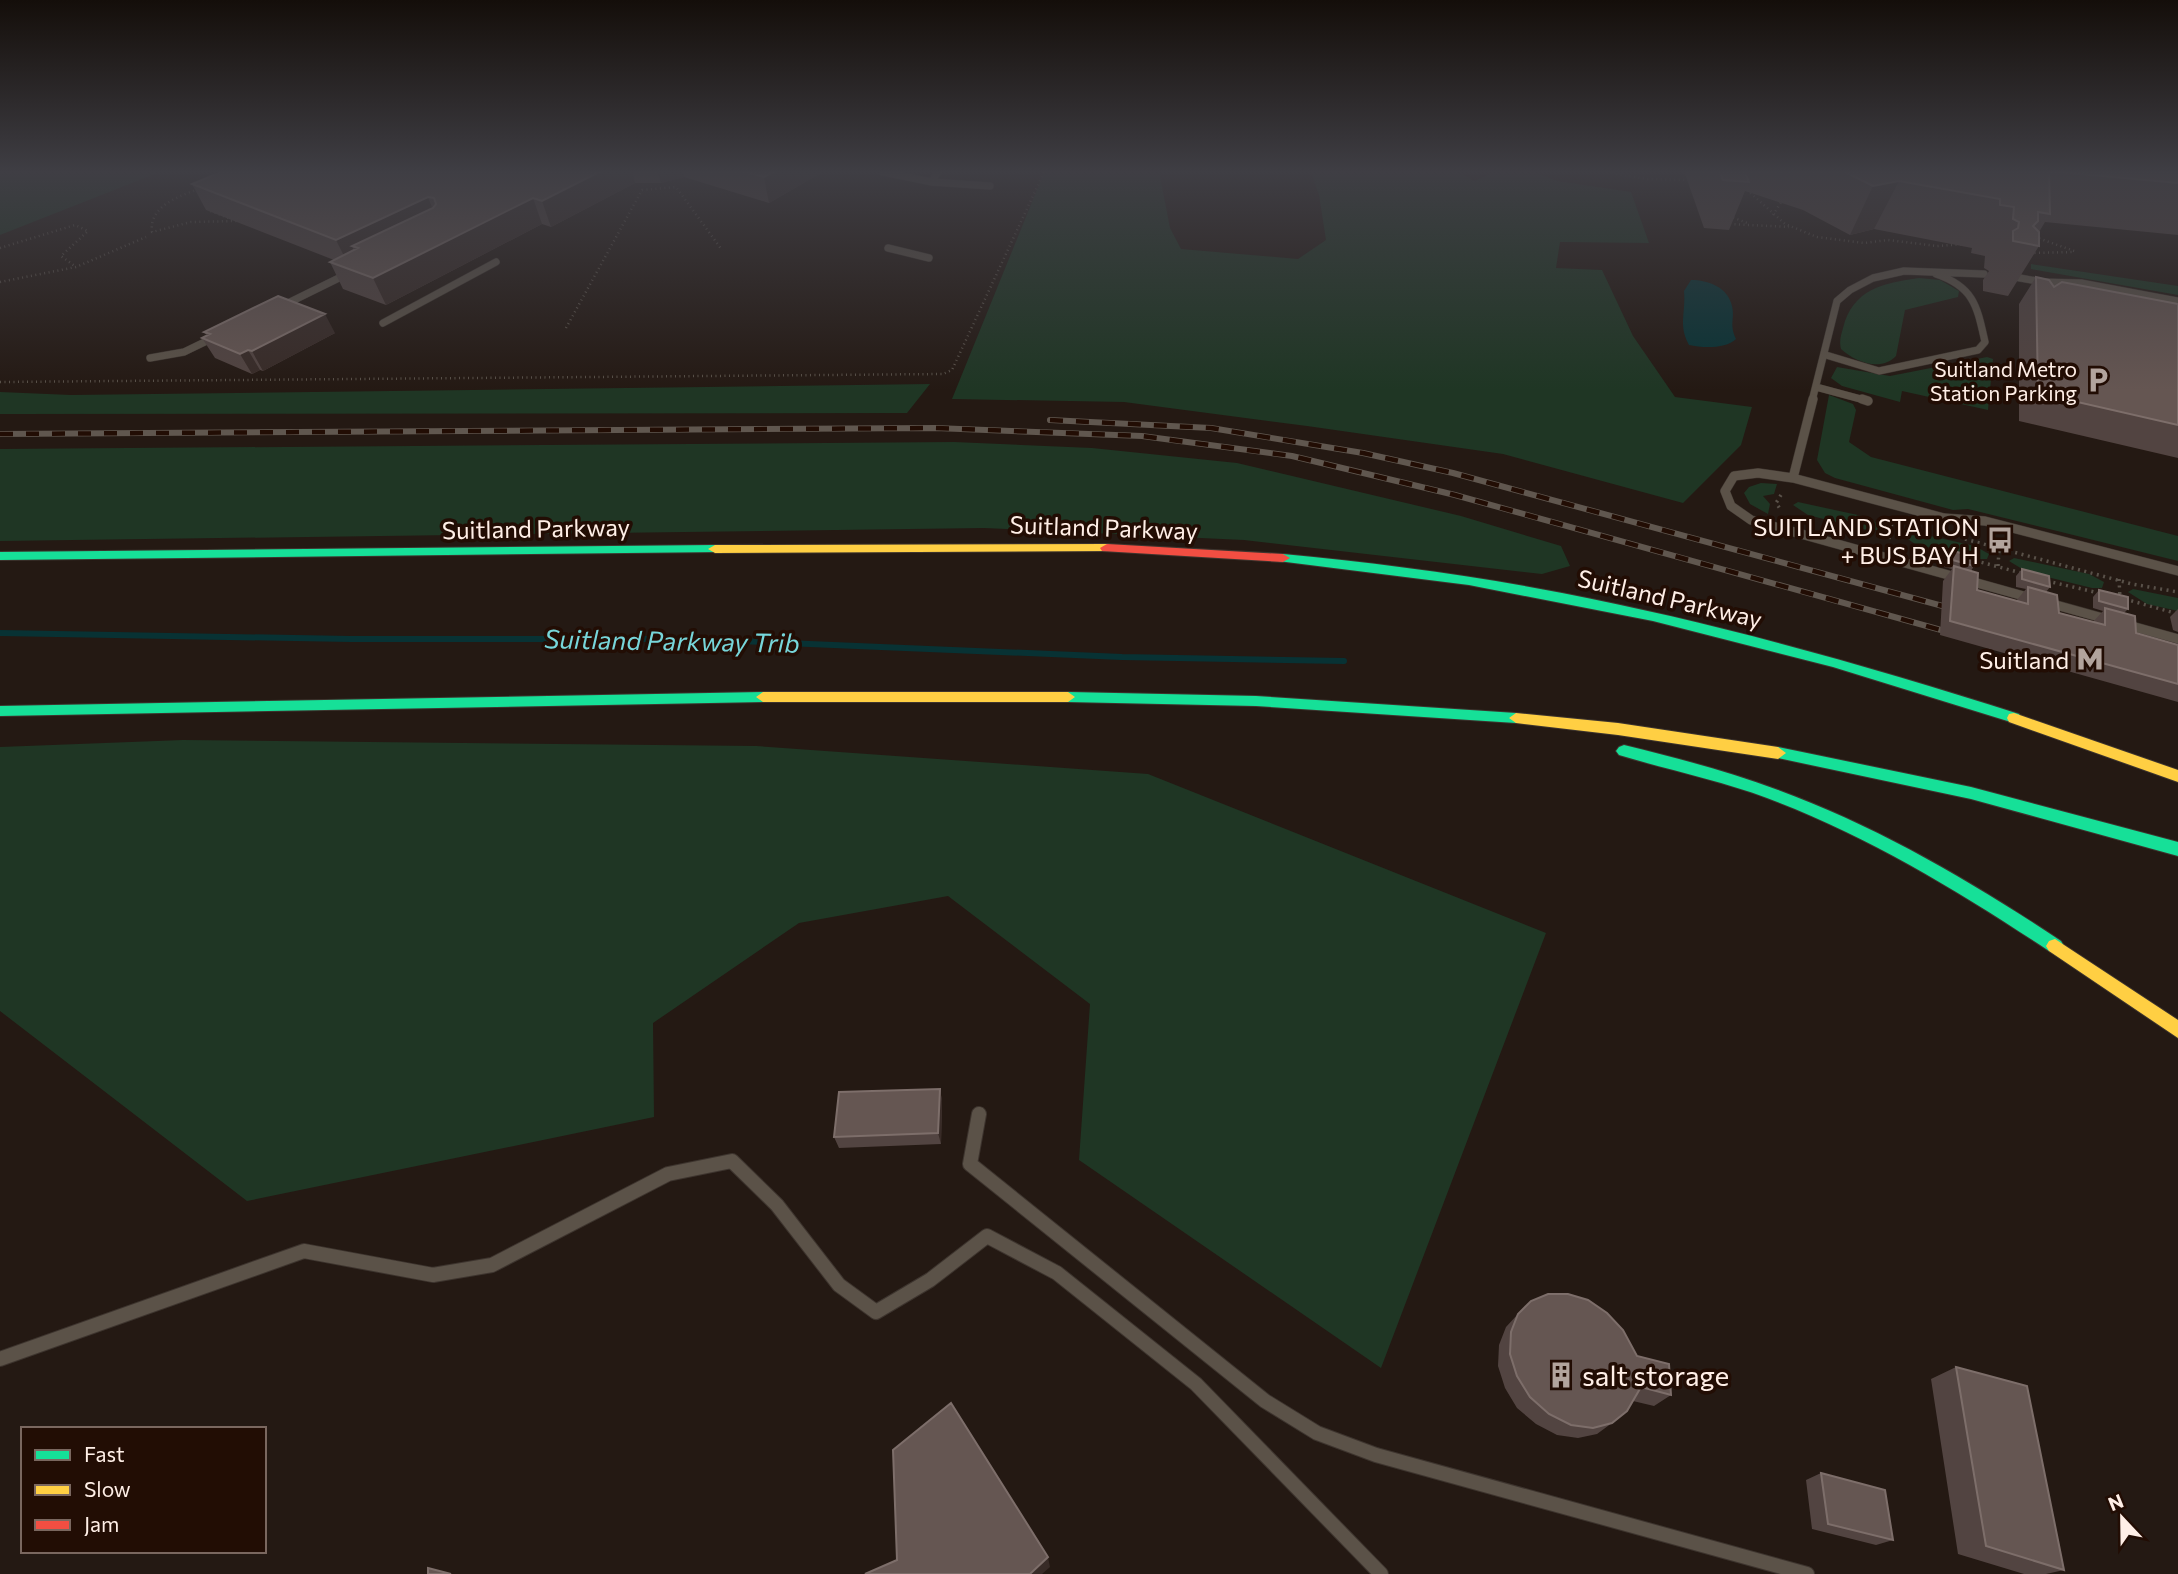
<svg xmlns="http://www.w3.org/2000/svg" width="2178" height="1574" viewBox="0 0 2178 1574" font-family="Commissioner,sans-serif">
<rect width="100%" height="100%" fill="#241913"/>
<path fill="#1f3624" d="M0,170H165L0,235Z
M1045,170L1159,171L1170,228L1181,249L1298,259L1326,240L1319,195L1310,170H1456L1474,181L1495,172L1530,170L1557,181L1631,192L1649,243L1560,242L1556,268L1602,270L1633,336L1675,397L1752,407L1741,445L1683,503L1503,454L1307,426L1124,402L952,399Z
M2031,264L2178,286V295L2031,269Z
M1919,278L1940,280L1959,291L1958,297L1905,310L1896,356C1881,372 1855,362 1841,349C1839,341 1841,335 1843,328C1853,289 1883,283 1919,278Z
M1987,357L1993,359L1988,410L1902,391L1900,402L1842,386L1831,378L1837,367L1890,376Z
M930,384L907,413L0,414V392L71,395Z
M1829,395L1853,404L1856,410L1849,442L1871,457L2178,536V561L1968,509L1953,510L1835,478L1825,473L1817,460Z
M954,442L1092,448L1237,463L1461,516L1561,546L1570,566L1542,574L1244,540L984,528L0,541V449Z
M1761,483L1777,484L1774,494L1763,496L1770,504L1768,514L1750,504L1744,493L1749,487Z
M1798,502L1867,517L1880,525L1877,530H1867L1808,515L1793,505Z
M1904,530L1975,546L1989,554L1987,559H1977L1915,544L1899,533Z
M2014,558L2089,574L2104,582L2102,588H2092L2027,572L2009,561Z
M2133,589L2178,598V611L2147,604L2128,592Z
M183,740L756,746L1148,774L1546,933L1381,1368L1079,1160L1090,1004L948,896L799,923L653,1023L654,1117L247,1201L0,1011V747Z"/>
<path fill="#083234" d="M1691,280C1708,280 1728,287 1732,306C1735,319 1729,324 1736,339C1726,349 1703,348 1689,345C1678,325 1686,313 1684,291Z"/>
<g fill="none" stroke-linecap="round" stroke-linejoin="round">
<path stroke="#083234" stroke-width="6" d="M0,633L350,639H692L1122,657L1344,661"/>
<g stroke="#3d342e" stroke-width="8">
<path id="lane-far2" d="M883,172L932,182L990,186
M932,182L939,170
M888,248L929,258
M2009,276L2042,282L2081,283L2178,301
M282,306L349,273
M383,323L496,262
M1826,355L1879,371L1978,350L1985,342C1977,306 1974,287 1936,274
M150,358L184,352L217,336
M1816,387L1868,401
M1812,401L1837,301L1850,290L1873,278L1904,271L1984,274"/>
</g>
<g stroke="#3d342e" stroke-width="10">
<path id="lane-far1" d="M1862,399L1868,401
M1793,478L1813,399
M2178,571L1985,521L1944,518L1793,478L1758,473L1734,476L1725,491L1731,506L1751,520L2178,639"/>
</g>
<g stroke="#3d342e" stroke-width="16">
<path id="lane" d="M979,1114L970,1164L1265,1401L1317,1433L1376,1455L1807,1574
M0,1359L304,1251L433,1275L492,1265L668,1174L732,1161L777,1205L839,1285L876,1312L930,1280L987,1236L1057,1273L1196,1384L1381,1574"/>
</g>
<g stroke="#3d342e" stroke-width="2">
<path id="fast" d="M715,545L722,549L720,552L0,560V552Z
M1283,554C1377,563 1470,575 1562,593C1717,623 1869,666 2019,714L2021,718L2014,723L1833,667L1653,621L1469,585L1278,561V555Z
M763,692L770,697L763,702L0,716V706Z
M1068,692L1256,696L1516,713L1523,718L1516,723L1256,706L1068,702L1061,697Z
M1624,745C1676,758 1728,771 1778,790C1879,827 1972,882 2061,941L2064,946L2061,951L2055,953L2049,951C1960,892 1868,836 1767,798C1719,780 1668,770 1619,755L1616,751L1619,747Z
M1778,747L1971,787L2178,842V856L1971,799L1773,757L1770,753L1773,749Z"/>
</g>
<g stroke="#3d342e" stroke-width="2">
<path id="slow" d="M1107,544L1114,548L1112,551L715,553L708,549L715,545Z
M763,692H1068L1075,697L1068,702H763L756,697Z
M1516,713L1618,723L1778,747L1786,753L1778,759L1618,735L1516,723L1509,718Z
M2014,713L2178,770V782L2009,722L2007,718L2009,714Z
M2055,939L2178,1020V1038L2049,951L2046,946L2049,941Z"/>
</g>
<g stroke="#3d342e" stroke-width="2">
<path id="jam" d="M1107,544L1283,554L1290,558L1283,562L1102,551L1100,548Z"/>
</g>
<path stroke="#595149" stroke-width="2.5" stroke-dasharray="1 3.5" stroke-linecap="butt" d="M1594,170L1646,179L1690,180
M198,189C178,197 149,206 152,232L191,222L236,221L208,210
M1747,190L1785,224L1817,237L1864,243L1888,240L1937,246L1965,244
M1773,215L1783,199
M1729,216L1750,224
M1730,224L1789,227
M2035,237L2077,252
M0,248L75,225L88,231L61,256L76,267
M2030,253L2074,252
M0,282L76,267L146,237
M566,328L642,190L676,187L722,250
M0,382L943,374L952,370L1045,170"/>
<path stroke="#595149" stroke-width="3.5" stroke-dasharray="2 4.5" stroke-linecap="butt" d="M1781,495L1776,503L1781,510
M1889,539L1892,522
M1965,539L2132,584L2178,592
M1969,559L2025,574
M1998,566L1999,550
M2119,579L2120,598
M2047,581L2099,593
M2125,599L2178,614"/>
<use href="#lane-far2" stroke="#5b5248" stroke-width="7"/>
<use href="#lane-far1" stroke="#5b5248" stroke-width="9"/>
<use href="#lane" stroke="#5b5248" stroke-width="14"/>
<use href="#fast" fill="#16e098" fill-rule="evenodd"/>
<use href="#slow" fill="#ffcf43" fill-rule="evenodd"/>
<use href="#jam" fill="#f24e42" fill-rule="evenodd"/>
<g stroke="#60574f" stroke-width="6">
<path id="rail" d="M1050,420L1211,428L1363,453L1453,473L1961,611
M0,434L935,428L1142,436L1292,456L1455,495L1959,635"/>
</g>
<use href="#rail" stroke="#220d04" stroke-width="4.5" stroke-dasharray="13" stroke-linecap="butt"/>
</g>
<path fill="#524441" d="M347,170H826L769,203L684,177L661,183H635L551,227L542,224L386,305L343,289L330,262L334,260L206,210L192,184Z
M1683,170H2178V235L2045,222L2039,232V246L2008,296L1983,291V280L1989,271L1984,268L1985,256L1971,253L1972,248L1874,229L1850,235L1803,210L1745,191L1729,230L1704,228L1684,171Z
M2036,277L2054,287L2178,304V458L2019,421V304Z
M204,332L335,333L263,371L260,370L252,374L215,358L202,338L207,336Z
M1950,550L1974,566L1971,571L1977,590L2016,601L2026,589L2016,587V576L2022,569L2050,587L2046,592L2059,613L2093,622L2103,611L2093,608V597L2099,590L2128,609L2124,613L2136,633L2177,644L2178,643V702L1940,635L1943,581L1952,569L1944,567L1945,557Z
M2178,609V632L2173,630L2170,617Z
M940,1089L942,1101L941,1144L839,1148L834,1137Z
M1518,1314L1637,1356L1671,1395L1654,1406L1633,1401L1612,1423L1597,1434L1578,1438L1557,1435L1536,1424L1517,1408L1505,1388L1498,1366L1499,1345L1506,1327Z
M1956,1367L2064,1570L2046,1574H2024L1958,1554L1931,1379Z
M1821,1473L1893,1540L1876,1545L1812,1529L1806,1480Z"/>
<path fill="#382b27" d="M603,170H632L635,183L551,227L542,201Z
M657,170H682L684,177L661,183Z
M777,170H826L769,203L764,177Z
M1899,181L1874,229L1850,235L1873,186Z
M428,197L438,223L358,248L352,246L359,261L349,266L336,240Z
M533,198L542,224L386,305L373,278Z
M325,314L335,333L263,371L252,351Z
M248,350L260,370L252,374L240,354Z
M940,1089L942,1101L941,1144L938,1133Z
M1048,1557L1050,1567L1042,1574H1030Z"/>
<path fill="#655652" stroke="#7d6e6a" stroke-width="2" d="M226,170H603L542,201L533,198L373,278L330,262L358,248L352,246L433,208L436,204L434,198L428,197L336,240L192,184Z
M739,170H777L764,177Z
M1719,170H1744L1749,182L1723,180Z
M1841,170H2178V183L2049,171L2050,214L2038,212V221L2033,226L2039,232V246L2013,241V231L2018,228L2019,222L2013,219L2014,207L2000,205V199L1899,181L1873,186Z
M2036,277L2049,280L2054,287L2062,282L2178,304V425L2038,393Z
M278,296L325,314L252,351L248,350L240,354L202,338L210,334L204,332Z
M1950,550L1975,557L1974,566L1949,559Z
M1954,566L1978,573L1977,590L2028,604V587L2057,595L2059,613L2105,625V608L2135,616L2136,633L2178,645V684L1950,621Z
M2022,569L2049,576L2050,587L2022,579Z
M2099,590L2128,597V609L2099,601Z
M940,1089L938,1133L834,1137L839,1092Z
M1548,1294H1568L1588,1300L1607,1313L1623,1330L1637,1356L1669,1364L1671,1395L1641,1387L1627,1411L1612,1423L1593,1428L1571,1425L1549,1414L1530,1397L1517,1376L1510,1354L1511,1332L1518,1314L1531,1301Z
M1956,1367L2027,1386L2064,1570L1986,1546Z
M951,1403L1048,1557L1030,1574H865L897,1560L893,1450Z
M1821,1473L1885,1490L1893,1540L1828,1524Z
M428,1568L451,1574H428Z"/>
<linearGradient id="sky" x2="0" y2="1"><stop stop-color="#140e0a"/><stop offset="0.44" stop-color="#3f3e44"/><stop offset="1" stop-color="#3f3e44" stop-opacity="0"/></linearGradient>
<rect width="2178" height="390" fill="url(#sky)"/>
<defs>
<g id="parking-bare" transform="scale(2.1)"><path d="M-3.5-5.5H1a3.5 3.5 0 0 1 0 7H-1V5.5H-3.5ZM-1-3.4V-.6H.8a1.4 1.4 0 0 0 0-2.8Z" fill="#b2a49d" stroke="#220d04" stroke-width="2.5" paint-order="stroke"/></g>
<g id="bus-bare" transform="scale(2.1)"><path d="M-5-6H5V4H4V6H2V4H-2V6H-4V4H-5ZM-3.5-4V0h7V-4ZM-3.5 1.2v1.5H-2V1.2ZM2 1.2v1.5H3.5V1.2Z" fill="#b2a49d" stroke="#220d04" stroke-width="2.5" paint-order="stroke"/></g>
<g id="metro-bare" transform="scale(2.1)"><path d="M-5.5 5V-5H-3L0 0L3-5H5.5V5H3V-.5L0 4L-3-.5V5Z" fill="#b2a49d" stroke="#220d04" stroke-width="2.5" paint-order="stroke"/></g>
<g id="building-bare" transform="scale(2.1)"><path d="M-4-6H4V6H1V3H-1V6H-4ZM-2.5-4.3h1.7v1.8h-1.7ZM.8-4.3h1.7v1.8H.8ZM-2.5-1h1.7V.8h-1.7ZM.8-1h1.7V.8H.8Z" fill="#b2a49d" stroke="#220d04" stroke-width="2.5" paint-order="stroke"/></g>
</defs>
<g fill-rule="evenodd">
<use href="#parking-bare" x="2098" y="380"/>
<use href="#bus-bare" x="2000" y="540"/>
<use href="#metro-bare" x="2090" y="659"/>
<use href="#building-bare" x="1561" y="1375"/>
</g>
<g text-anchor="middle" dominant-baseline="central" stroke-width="7" stroke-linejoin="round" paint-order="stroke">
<g font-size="21" fill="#ffefe7" stroke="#220d04" text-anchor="end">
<text x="2077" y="368">Suitland Metro<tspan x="2077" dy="24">Station Parking</tspan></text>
</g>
<g font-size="24" fill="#ffefe7" stroke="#220d04" text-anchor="end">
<text x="1979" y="526">SUITLAND STATION<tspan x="1979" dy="28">+ BUS BAY H</tspan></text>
<text x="2069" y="659">Suitland</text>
</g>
<g font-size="24" fill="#ffefe7" stroke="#220d04">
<text transform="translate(1104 527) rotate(2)">Suitland Parkway</text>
<text transform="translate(536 528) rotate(-1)">Suitland Parkway</text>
<text transform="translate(1670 598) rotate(13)">Suitland Parkway</text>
</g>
<g font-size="26" font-style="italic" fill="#77d6da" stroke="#220d04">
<text transform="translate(672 640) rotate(1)">Suitland Parkway Trib</text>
</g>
<g font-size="28" fill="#ffefe7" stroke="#220d04" text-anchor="start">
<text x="1582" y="1375">salt storage</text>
</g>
</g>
<rect x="21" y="1427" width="245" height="126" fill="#220d04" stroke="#7a675f" stroke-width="2"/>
<rect x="35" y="1450" width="35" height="10" fill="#16e098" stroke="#7a675f" stroke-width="2"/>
<text x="84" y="1462" font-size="21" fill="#ffefe7">Fast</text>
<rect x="35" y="1485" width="35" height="10" fill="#ffcf43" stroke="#7a675f" stroke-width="2"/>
<text x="84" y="1497" font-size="21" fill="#ffefe7">Slow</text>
<rect x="35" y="1520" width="35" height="10" fill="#f24e42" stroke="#7a675f" stroke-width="2"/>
<text x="84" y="1532" font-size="21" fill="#ffefe7">Jam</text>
<g transform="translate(2122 1518) rotate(338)" stroke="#220d04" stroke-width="5" paint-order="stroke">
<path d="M0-5L12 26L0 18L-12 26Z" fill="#ffefe7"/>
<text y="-10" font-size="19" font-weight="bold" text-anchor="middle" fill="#ffefe7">N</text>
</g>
</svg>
